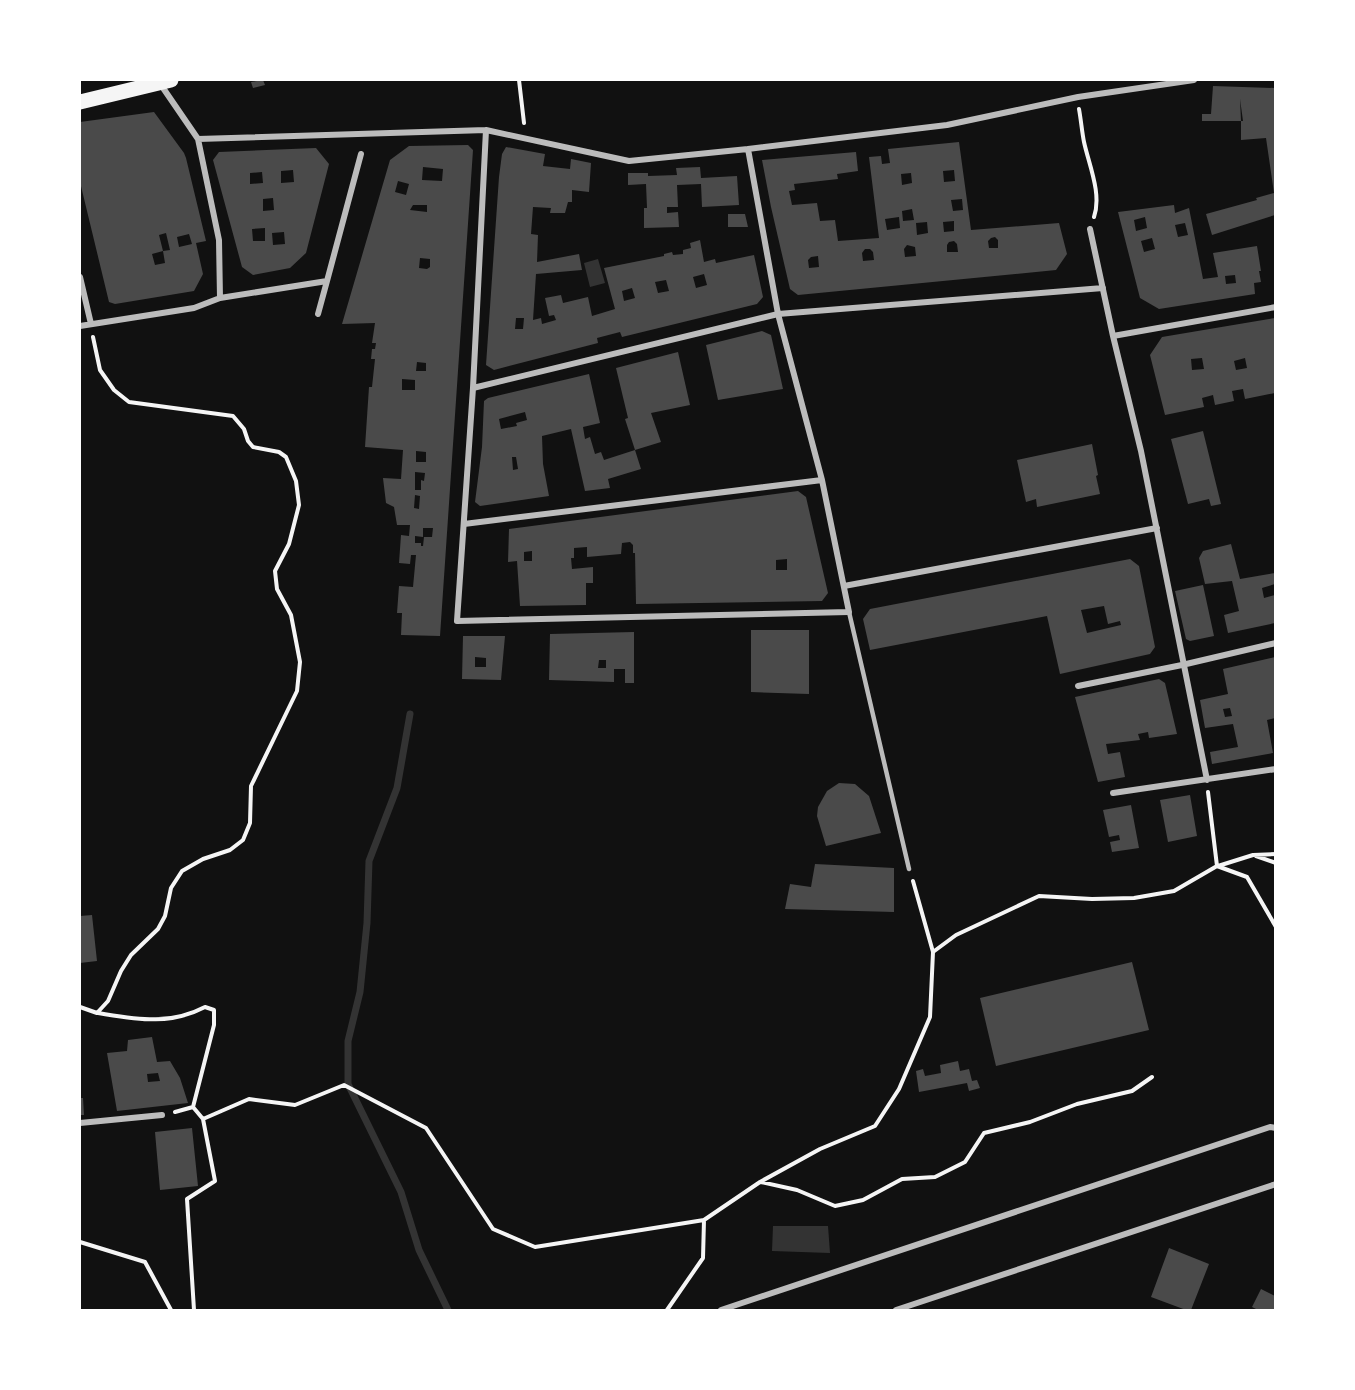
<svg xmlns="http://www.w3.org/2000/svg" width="1355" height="1390" viewBox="0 0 1355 1390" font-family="Inter,sans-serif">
<rect width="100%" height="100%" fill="#111"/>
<path fill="#333" d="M598,259L605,283L590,287L584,263Z
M773,1226H828L830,1253L772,1251Z"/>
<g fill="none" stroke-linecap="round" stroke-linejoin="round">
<path stroke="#333" stroke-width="7" d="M410,714L397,788L369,861L367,923L360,992L348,1041V1084L401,1192L419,1250L448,1310"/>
</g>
<path fill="#4a4a4a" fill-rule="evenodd" d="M263,80L265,85L253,88L251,82Z
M1213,86L1275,88V215L1212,235L1206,214L1257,200L1256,198L1274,193L1266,138L1241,140V121H1243L1240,99L1241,121H1202V114H1211Z
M154,112L184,153L186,158L206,241L196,243L203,274L194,291L115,304L109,302L80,182V122ZM166,233L170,250L163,251L159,235ZM189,234L192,244L179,247L177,237ZM163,251L165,263L155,265L152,254Z
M959,142L971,230L1059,223L1067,254L1056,270L798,295L790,289L771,207L762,160L856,152L858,171L837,174L838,179L794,184L795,190L789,191L792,205L817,203L820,221L835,220L838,241L879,238L869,157L881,156L882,164L890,163L888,149ZM954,170L955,181L944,182L943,171ZM911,173L912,183L902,185L901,174ZM962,199L963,210L953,211L951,200ZM912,209L914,220L903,221L902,211ZM899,217L900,228L887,230L885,219ZM954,221V231L944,232L943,222ZM927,222L928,233L917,235L916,223ZM995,237L998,240V248H989L988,241L991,238ZM954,241L957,244L958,252H947V245L949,242ZM907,245L915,247L916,256L905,257L904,249ZM865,249H870L873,252L874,260L863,261L862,253ZM818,256L819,267L809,268L808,260L811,257Z
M468,145L473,150L440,636L401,635L402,613H397L399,586L413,587L416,555H411L410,564L399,563L401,535L409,536L410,525H397L394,507L386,503L383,478L401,479L403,450L365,447L369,387H372L375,359H371L372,349H375L376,343H372L375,323L342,324L390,160L409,146ZM423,167L443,169L442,181L422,180ZM398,181L409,184L406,195L395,192ZM413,205H427V212L410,210ZM420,258L430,259V267L427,269L419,268ZM417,362L426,363V371H416ZM402,379L415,380V390H402ZM416,451L426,452V462H416ZM415,472L425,473L424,481L421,480V490H415ZM415,495L420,496L419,509L414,508ZM423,528H433L432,537H424L423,546H421V543H415V536L423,537Z
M506,147L545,154L543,166L570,169L571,159L591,163L589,192L572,190V202H568L565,213H550L551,208L533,207L531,234L538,235L537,262L579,254L582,270L536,274L533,320L541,318L542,324L556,320L554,315L549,316L545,298L561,295L563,303L588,297L592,316L615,309L604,268L664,256V254L672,252L673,255L683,254V250L691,248L690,243L700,240L704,262L715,259L716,263L754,255L763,297L757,304L622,337L620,332L597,338L598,343L494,370L486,365L499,177L502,154ZM704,274L707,285L696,288L693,277ZM666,280L669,291L658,293L655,282ZM632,288L635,298L624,301L622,291ZM516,318H524L523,329H515Z
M316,148L329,164L306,253L290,268L253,275L242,267L213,160L219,152ZM293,170L294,182L281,183V171ZM262,172L263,183L250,184V173ZM273,198L274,210L263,211V199ZM265,228V241H253L252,229ZM284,232L285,244L273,245L272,233Z
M700,167L701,178L737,176L739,205L702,207L701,184L677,185L678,207H667V213L678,212L679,227L644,228V208H647L646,184L628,185V173H648V176L677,175L676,168Z
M1174,205L1175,213L1189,208L1203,279L1218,277L1213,253L1257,246L1261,271H1259L1261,282L1254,283L1255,294L1159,309L1140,298L1118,212ZM1145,217L1147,228L1136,231L1134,220ZM1185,223L1188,235L1178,237L1175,225ZM1152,238L1155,249L1144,252L1141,241ZM1235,275L1236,283L1226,284L1225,276Z
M728,214H745L748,227H728Z
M1275,318V393L1245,399L1243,389L1232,391L1234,401L1215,405L1213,395L1202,398L1204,407L1165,415L1150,355L1162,337ZM1202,358L1204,369L1192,370L1191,359ZM1245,358L1247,368L1236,370L1234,361Z
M762,331L771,335L783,389L718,400L706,345Z
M678,352L690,405L651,413L661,442L635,450L641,469L608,479L610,488L585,491L571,429L542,436L543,464L549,496L480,506L475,502L482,447L484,401L488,398L589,374L600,423L583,427L585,439L590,437L595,454L601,452L604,460L635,450L625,419L628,418L616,368ZM525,412L527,420L516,423L517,426L501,429L499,419ZM512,457H516L518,469L513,470Z
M1203,431L1221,504L1211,506L1209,499L1188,504L1171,439Z
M1092,444L1098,475L1096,476L1100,494L1037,507L1036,499L1026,502L1017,460Z
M798,491L806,497L828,593L822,601L636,604L635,553H633V545L630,542L622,543L621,554L587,557V547L574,548V558H571L572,569L593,567V583H586V605L520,606L517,561L508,562L509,529ZM532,551V561H524V552ZM787,559V570H776V560Z
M1231,544L1240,579L1275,573V584L1262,588L1264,598L1275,595V623L1228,633L1224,615L1239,611L1232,581L1205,584L1199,558L1203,551Z
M1130,559L1139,566L1155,647L1150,654L1060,674L1047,616L870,650L863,619L870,609ZM1104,606L1108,624L1120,621L1121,625L1087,633L1081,610Z
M1203,585L1214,636L1190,641L1186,639L1175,591Z
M751,630H809V694L751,692Z
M634,632V683H625V669H614V682L549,680L550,634ZM599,660H606V668H598Z
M463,636H505L501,680L462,679ZM475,657L486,658V667H475Z
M1275,657V718L1267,720L1273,753L1212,764L1210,752L1238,747L1233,724L1205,728L1200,700L1228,694L1223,669ZM1230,708L1232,716L1225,717L1223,709Z
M1159,679L1165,683L1177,734L1149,738L1148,732L1138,734L1140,740L1106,744L1108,754L1120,752L1125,777L1098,782L1075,697Z
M839,783L855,784L869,796L881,833L826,846L817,816L818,807L827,791Z
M1190,795L1197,836L1168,842L1160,800Z
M1131,805L1139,848L1112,852L1110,842L1120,840L1119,835L1109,837L1103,810Z
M815,864L894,868V912L785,909L790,884L811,887Z
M92,915L97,961L80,963V916Z
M1132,962L1149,1030L996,1066L980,998Z
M152,1037L157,1062L170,1061L180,1078L188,1103L117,1111L107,1053L127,1051L128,1040ZM158,1073L160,1081L148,1082L147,1074Z
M958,1061L960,1071L969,1069L972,1081L977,1080L980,1088L969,1091L967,1083L919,1092L916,1071L923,1069L925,1076L941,1073L940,1065Z
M80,1098H83L84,1115H80Z
M192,1128L198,1186L160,1190L155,1132Z
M1169,1248L1209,1264L1191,1310H1186L1151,1297Z
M1261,1289L1275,1296V1310H1258L1252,1307Z"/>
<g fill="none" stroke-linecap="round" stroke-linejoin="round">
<path stroke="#f5f5f5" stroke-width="4" d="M519,80L524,123
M1079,109C1081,120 1082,132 1084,142C1089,165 1102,194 1094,217
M1256,856L1276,863
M1217,866L1247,877L1276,927
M1218,866L1253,855L1276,854
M933,952L956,935L1039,896L1092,899L1134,898L1174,891L1217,866L1208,792
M80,1007L97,1013L108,1001L121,971L131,955L158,929L165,916L171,888L182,871L203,859L230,850L243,840L250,823L251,786L297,691L300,662L291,615L277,589L275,571L289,544L299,505L296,481L286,457L279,452L253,447L248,441L244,429L233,416L129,402L114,390L100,370L93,337
M98,1013C136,1019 169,1026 205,1007L214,1010V1025L193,1107L175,1112
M193,1107L203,1119L215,1181L187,1199L194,1310
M203,1119L249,1099L295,1105L344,1085L426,1128L493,1229L535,1247L704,1220
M761,1182L797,1190L835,1206L863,1200L902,1179L935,1177L965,1162L984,1133L1030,1122L1077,1104L1132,1091L1152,1077
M80,1242L145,1262L171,1310
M667,1310L703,1258L704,1220L760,1182L820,1149L875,1126L899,1089L930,1017L933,952L913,881"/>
<path stroke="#bcbcbc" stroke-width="4.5" d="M849,612L909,869"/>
<path stroke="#bcbcbc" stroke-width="6" d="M161,85L198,139L219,240L220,298
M486,130L473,388L457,621L849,612L822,480L778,314L748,149
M198,139L486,130L629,161L748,149L947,125L1078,97L1194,80
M1090,229L1113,336L1141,451L1207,780
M80,277L91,324
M318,314L327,281
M80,326L194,308L220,298L327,281L361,154
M1113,336L1276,307
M473,388L778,314L1103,288
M464,524L822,480
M844,586L1157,528
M1078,686L1182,665L1276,643
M1113,793L1276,769
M80,1123L162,1115
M721,1310L1270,1127L1276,1128
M896,1310L1276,1184"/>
<path stroke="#f5f5f5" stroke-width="15" d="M80,102L171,80"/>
</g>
<rect width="1355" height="1390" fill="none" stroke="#ffffff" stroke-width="162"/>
</svg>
